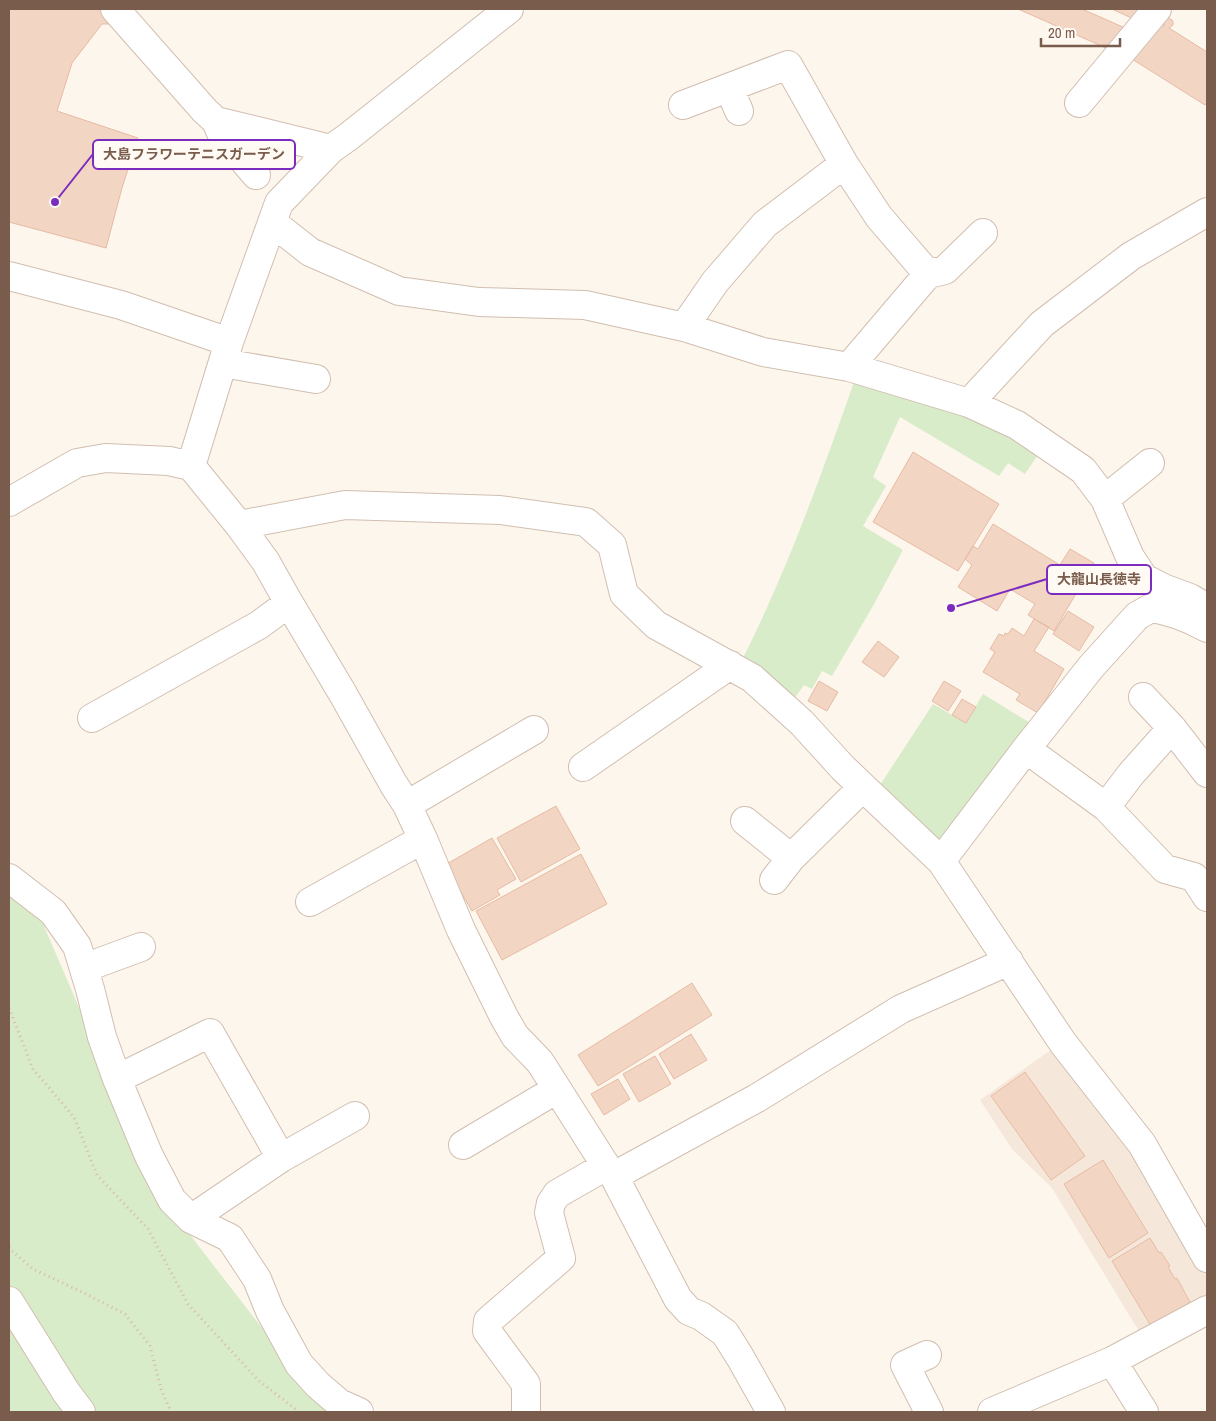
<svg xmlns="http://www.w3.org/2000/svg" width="1216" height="1421" viewBox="0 0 1216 1421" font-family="'Archivo Narrow','Noto Sans JP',sans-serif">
<rect width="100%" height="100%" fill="#fdf6ec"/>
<path fill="#f5e8da" d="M1052,1049L1113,1122L1175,1219L1207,1274V1304L1143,1338L1052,1188L1012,1149L980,1100Z"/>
<path fill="#d8ecc9" d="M854,382L982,414L1041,450L1025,474L1008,463L999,476L900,417L873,477L886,486L863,526L903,550L873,606L832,676L822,671L812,689L804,685L794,699L742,660C787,571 821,476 854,382Z
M983,694L1037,727L939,844L880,785L933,704L966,723Z
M9,889L41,919L160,1196L320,1403L368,1412H9Z"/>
<path fill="#f3d5c3" stroke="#e6bba3" d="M9,9H103L116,24H102L72,63L57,111L138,138L122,188L106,248L9,222Z
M1018,9H1082L1125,28L1115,52Z
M1112,9H1144L1138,21Z
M1168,18L1172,20L1173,22V25L1169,28L1207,52V102L1205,105L1132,59L1156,20L1164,26V21Z
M913,452L999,504L958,571L873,522Z
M993,524L1060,565L1070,549L1094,563L1054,631L1028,615L1035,604L1010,589L997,611L958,587L972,565L965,559L973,546L978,549Z
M1068,611L1094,627L1079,651L1053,634Z
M1034,619L1049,627L1034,651L1064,669L1038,713L1016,700L1020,694L983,672L995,652L990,649L999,634L1004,636L1005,633L1008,634L1012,628L1024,636Z
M878,641L899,657L884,677L862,662Z
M819,681L838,692L827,711L808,701Z
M944,681L961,691L948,711L932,701Z
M962,699L976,707L966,723L952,715Z
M556,806L580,849L521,882L497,838Z
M492,838L516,879L497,890L500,895L472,911L445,865Z
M581,854L607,904L502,960L476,911Z
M692,983L712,1015L598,1086L578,1055Z
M691,1034L707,1060L674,1079L659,1054Z
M655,1056L671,1084L639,1102L623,1074Z
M1025,1072L1085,1156L1051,1180L991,1096Z
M618,1079L630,1099L604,1115L591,1094Z
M1103,1160L1148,1233L1109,1258L1064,1184Z
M1150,1238L1159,1253L1161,1252L1170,1266L1168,1267L1175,1279L1177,1278L1193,1308L1154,1331L1112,1261Z"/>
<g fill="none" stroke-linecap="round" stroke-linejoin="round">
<g stroke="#d1beb0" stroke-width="30">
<path id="minor" d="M115,9L205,111L216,121L331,149
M729,88L739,111
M1079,103L1157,9
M683,105L788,65L844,164L879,217L928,274L849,367
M216,121L222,135L256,175
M272,222L310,252L399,291L479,302L585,305L684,327L763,352L849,367L969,403L1017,425L1083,470L1105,499L1130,557L1144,578L1163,588L1190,598L1207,608
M928,274L945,270L983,233
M9,276L121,305L229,342
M684,327L715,282L765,224L844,164
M223,363L316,379
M969,403L1042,324L1131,256L1207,212
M191,466L239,525L266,562L289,603L343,694L394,785L407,805L423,839L461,930L504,1017L515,1036L540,1062L606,1166L614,1176L678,1299L689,1311L701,1316L725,1333L740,1357L771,1412
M1105,499L1150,463
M9,502L77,463L106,458L169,461L191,466L229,342L279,203L331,149L348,137L509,9
M239,525L345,505L500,510L586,522L612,545L624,594L656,625L752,678L802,723L843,768L941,861L1063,1043L1142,1144L1207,1258
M1143,697L1172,728L1207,773
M92,718L259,625L289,603
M1026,749L1106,807L1165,869L1194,877L1207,897
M583,767L730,665
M407,805L534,730
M1106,807L1131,774L1172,728
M745,821L791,858
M941,861L1026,749L1091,667L1137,616L1151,608C1171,611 1189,618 1207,628
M9,878L53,912L77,946L90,989L102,1037L117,1079L149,1156L172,1200L191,1219L230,1238L257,1279L270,1311L299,1364L318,1385L339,1403L359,1412
M774,880L791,858L863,787
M310,902L423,839
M84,968L141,947
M117,1079L210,1033L281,1158
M463,1145L557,1089
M614,1176L757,1098L901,1009L1009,961
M191,1219L281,1158L355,1116
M9,1301L66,1392L81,1412
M927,1355L905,1365L929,1412
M1112,1361L1144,1412
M526,1412V1384L487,1331L488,1321L561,1258L549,1213L551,1203L557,1194L606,1166
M992,1412L1112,1361L1207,1310"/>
</g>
<path stroke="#d9b8a5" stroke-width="3" stroke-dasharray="1 4" stroke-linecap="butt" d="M9,1008L33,1069L74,1117L97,1175L148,1229L188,1304L258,1380L299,1412
M9,1247L12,1251L33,1269L86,1294L125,1314L150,1346L161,1389L171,1412"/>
<use href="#minor" stroke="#fff" stroke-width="28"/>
</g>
<path fill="none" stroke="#7b2cbf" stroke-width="2" d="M55 202L93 154M951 608L1047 579"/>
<g fill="#7b2cbf" stroke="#fffaf3" stroke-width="2">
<circle cx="55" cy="202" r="5"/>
<circle cx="951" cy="608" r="5"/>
</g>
<g fill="#fffaf3" stroke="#7b2cbf" stroke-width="2">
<rect x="93" y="140" width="202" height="29" rx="5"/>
<rect x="1047" y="565" width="104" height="29" rx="5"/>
</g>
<g font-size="14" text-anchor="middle" font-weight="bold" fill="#7a5c4d">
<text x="194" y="159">大島フラワーテニスガーデン</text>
<text x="1099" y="584">大龍山長徳寺</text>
</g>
<rect width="1216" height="1421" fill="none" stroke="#7a5c4d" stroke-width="20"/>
<path d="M1041 38v8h79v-8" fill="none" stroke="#7a5c4d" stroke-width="2.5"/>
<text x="1048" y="38" font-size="15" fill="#7a5c4d" stroke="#fffaf3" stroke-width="4" paint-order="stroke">20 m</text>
</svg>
